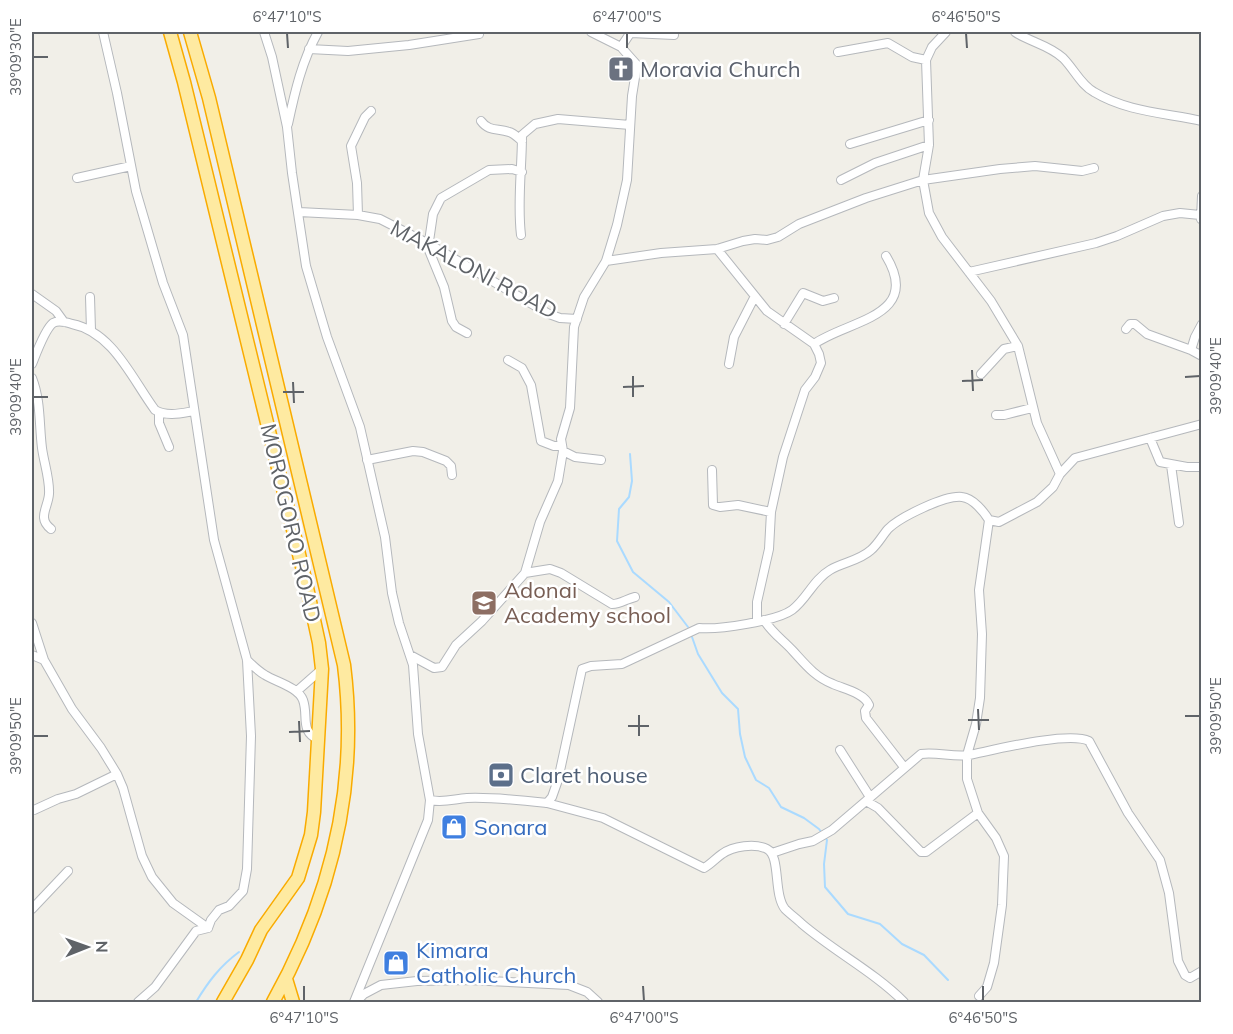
<svg xmlns="http://www.w3.org/2000/svg" width="1233" height="1034" font-family="Mulish,sans-serif">
  <style>
    .lines { fill: none; stroke-linecap: round; stroke-linejoin: round }
    .stream { stroke: #aadaff; stroke-width: 2 }
    .minor-casing { stroke: #b5b8bc; stroke-width: 10 }
    .trunk-casing { stroke: #f9ab00; stroke-width: 15 }
    .minor { stroke: #fff; stroke-width: 8 }
    .trunk { stroke: #feeaa1; stroke-width: 12 }
    .ticks { fill: none; stroke: #5f6368; stroke-width: 2 }
    .labels { text-anchor: middle; stroke-width: 5; stroke-linejoin: round; paint-order: stroke }
    .worship-label { font-size: 22px; fill: #5b616d; stroke: #fff; text-anchor: start }
    .street-label { font-size: 22px; fill: #5f6368; stroke: #fff }
    .education-label { font-size: 22px; fill: #785e54; stroke: #fff; text-anchor: start }
    .service-label { font-size: 22px; fill: #4e5e75; stroke: #fff; text-anchor: start }
    .shop-label { font-size: 22px; fill: #366cbe; stroke: #fff; text-anchor: start }
    .neatline { fill: none; stroke: #5f6368; stroke-width: 2 }
    .ticks-label { font-size: 15px; text-anchor: middle; fill: #5f6368 }
  </style>
  <rect width="100%" height="100%" fill="#f1efe8"/>
  <g class="lines">
    <path class="stream" d="M 630,454 L 632,481 L 629,497 L 619,509 L 617,541 L 633,572 L 669,602 L 688,627
      M 692,637 L 698,654 L 722,693 L 738,709 L 740,734 L 745,757 L 756,780 L 769,788 L 781,807 L 804,818 L 819,829 L 827,840 L 824,864 L 825,887 L 848,914 L 880,924 L 902,944 L 924,955 L 948,980
      M 196,1002 C 208,982 220,966 239,952"/>
    <defs>
      <path id="minor" d="M 103,32 L 117,93 L 136,191 L 163,283 L 183,335 L 214,540 L 247,660 L 251,736 L 247,869 L 243,891 L 229,906 L 219,910 L 211,920 L 208,928
        M 264,32 L 272,57 L 287,127 L 292,173 L 306,266 L 327,337 L 360,427 L 385,537 L 392,593 L 399,623 L 413,665 L 418,734 L 430,800 L 428,820 L 354,1002
        M 591,32 L 621,47 L 631,32
        M 946,32 L 932,47 L 926,60 L 929,145 L 923,180 L 929,213 L 942,237 L 991,301 L 1018,346 L 1037,423 L 1060,474
        M 1015,32 C 1030,42 1049,45 1063,58 C 1074,69 1081,85 1094,92 C 1127,112 1166,113 1202,121
        M 631,33 L 674,35
        M 309,49 L 348,51 L 409,45 L 479,34
        M 838,52 L 888,43 L 912,57 L 926,60
        M 481,121 C 489,132 498,128 509,132 C 514,133 518,138 522,141
        M 288,124 C 295,91 302,61 318,32
        M 850,144 L 929,120
        M 77,178 L 131,166
        M 841,180 L 875,163 L 929,145
        M 299,212 L 358,215 L 380,219 L 429,244 L 549,314 L 560,318 L 577,319
        M 358,215 L 357,183 L 351,146 L 365,117 L 371,111
        M 1201,219 L 1202,196
        M 521,235 C 517,202 522,169 522,135 L 535,124 L 558,119 L 630,125
        M 717,249 L 767,311 L 814,344 L 819,354 L 821,363 L 815,377 L 805,390 L 783,457 L 771,512 L 769,549 L 757,602 L 757,621
        M 606,261 L 661,253 L 717,249 L 743,241 L 755,239 L 767,240 L 778,237 L 799,224 L 866,198 L 923,180 L 1000,169 L 1035,166 L 1082,171 L 1094,168
        M 969,272 L 1096,243 L 1117,236 L 1163,216 L 1180,213 L 1200,215
        M 32,294 L 56,311 L 64,322
        M 90,297 L 91,330
        M 784,324 L 803,293 L 823,301 L 834,298
        M 1126,329 L 1130,324 L 1135,324 L 1147,334 L 1191,350 L 1202,356
        M 467,333 L 456,327 L 452,321 L 444,287 L 428,248 L 433,214 L 441,198 L 489,170 L 512,169 L 522,172
        M 814,344 C 848,320 923,317 886,256
        M 1191,350 L 1195,337 L 1202,324
        M 508,360 L 522,368 L 531,385 L 541,441 L 554,446 L 562,446
        M 32,364 C 36,354 45,329 53,323 C 58,320 66,322 72,324 C 113,332 132,379 155,410 C 167,417 182,413 194,411
        M 729,364 L 734,337 L 755,296
        M 981,374 L 1004,349 L 1018,346
        M 32,378 C 41,401 39,424 42,448 C 44,463 50,480 49,494 C 48,508 37,518 51,529
        M 159,413 L 159,423 L 169,447
        M 996,415 L 1004,415 L 1032,408
        M 1150,438 L 1160,462 L 1187,467 L 1202,467
        M 563,451 L 575,457 L 601,460
        M 367,460 L 413,451 L 423,452 L 446,461 L 451,466 L 452,475
        M 1171,465 L 1179,523
        M 712,470 L 713,505 L 720,507 L 738,505 L 771,512
        M 989,520 L 999,522 L 1037,502 L 1053,487 L 1060,474 L 1075,458 L 1202,424
        M 525,573 L 550,569 L 561,573 L 612,604 C 621,604 626,599 635,597
        M 764,620 C 773,634 782,639 793,651 C 805,664 815,677 833,684 C 844,689 864,693 869,705 L 865,711 L 866,718 L 904,767
        M 32,623 L 44,660
        M 32,655 L 44,660 L 72,709 L 101,748 L 117,774 L 123,788 L 142,856 L 152,877 L 173,903 L 208,928
        M 410,655 L 434,668 L 442,667 L 456,645 L 482,621 L 525,573 L 540,522 L 558,481 L 563,451 L 561,439 L 570,408 L 574,327 L 584,297 L 606,261 L 617,225 L 627,180 L 632,96 L 637,65 L 621,47
        M 247,660 C 252,665 258,671 265,675 C 276,682 298,687 303,700 C 309,717 299,731 319,740
        M 297,691 L 322,669
        M 840,750 L 870,797
        M 430,800 C 443,803 454,799 467,798 C 494,797 520,800 547,803 L 552,797 L 558,780 L 582,669 L 591,666 L 622,664 L 699,628 C 718,630 777,621 792,610 C 807,599 813,580 830,570 C 843,562 859,561 871,550 C 878,544 882,536 888,529 C 900,517 945,495 962,497 C 973,498 984,512 989,520 L 979,590 L 982,634 L 980,698 L 976,724 L 967,755 L 967,779 L 978,813 L 996,838 L 1004,856 L 1002,905 L 994,963 L 987,987 L 979,996
        M 866,801 L 878,808 L 921,852 L 926,852 L 978,813
        M 547,803 L 603,818 L 704,868 C 711,864 716,858 722,854 C 733,846 755,843 767,849 C 781,856 773,894 785,909 C 790,914 797,919 802,924 C 835,952 874,972 904,1002
        M 34,810 L 58,799 L 76,794 L 117,774
        M 772,853 L 799,844 L 813,841 L 832,830 L 921,754 C 937,752 953,757 969,755 C 994,750 1068,731 1089,741 L 1128,813 L 1160,860 L 1169,893 L 1178,961 L 1185,975 L 1190,978 L 1202,971
        M 32,909 L 68,871
        M 357,1001 L 364,994 L 381,985 L 417,981 L 468,980 L 569,985 L 587,992 L 598,1002
        M 138,1002 L 155,987 L 196,931 L 208,928"/>
      <path id="trunk" d="M 170,32 L 184,82 L 306,583 L 319,643 L 322,669 L 314,812 L 311,835 L 298,878 L 261,930 L 247,960 L 223,1002
        M 190,32 L 209,98 L 344,665 C 359,784 331,898 273,1002
        M 286,979 L 293,1002"/>
    </defs>
    <use href="#minor" class="minor-casing"/>
    <use href="#trunk" class="trunk-casing"/>
    <use href="#minor" class="minor"/>
    <use href="#trunk" class="trunk"/>
  </g>
  <path class="ticks" d="M 287,33 L 288,48M 627,33 L 627,48M 966,33 L 967,48M 33,57 L 48,57M 972,370 L 973,391M 633,376 L 633,397M 1185,377 L 1200,376M 962,381 L 983,380M 293,382 L 294,403M 623,387 L 644,386M 283,392 L 304,392M 33,397 L 48,397M 978,709 L 979,730M 639,715 L 639,736M 1185,716 L 1200,716M 968,720 L 989,720M 299,721 L 300,742M 628,726 L 649,726M 289,732 L 310,731M 33,736 L 48,736M 304,986 L 304,1001M 643,986 L 644,1001M 983,986 L 983,1001"/>
  <defs>
    <symbol id="church-square" viewBox="-11 -11 22 22"><rect x="-9" y="-9" width="18" height="18" rx="4" fill="#6b7280" stroke="#fff"/><path d="M-1.2-6h2.4v3.5h3.3v2.4h-3.3V6h-2.4V-.1h-3.3v-2.4h3.3Z" fill="#fff"/></symbol>
    <symbol id="school-square" viewBox="-11 -11 22 22"><rect x="-9" y="-9" width="18" height="18" rx="4" fill="#8d6e63" stroke="#fff"/><path d="M0-5L7-2L0 1L-7-2ZM-4 1L0 2.5L4 1V4Q0 6-4 4Z" fill="#fff"/></symbol>
    <symbol id="bank-square" viewBox="-11 -11 22 22"><rect x="-9" y="-9" width="18" height="18" rx="4" fill="#5c6f8a" stroke="#fff"/><path d="M-6-4H6V4H-6ZM0-2.3a2.3 2.3 0 1 0 0 4.6a2.3 2.3 0 1 0 0-4.6Z" fill="#fff"/></symbol>
    <symbol id="shop-square" viewBox="-11 -11 22 22"><rect x="-9" y="-9" width="18" height="18" rx="4" fill="#3f7fe0" stroke="#fff"/><path d="M-5-2.5h2.3a2.7 3.5 0 0 1 5.4 0H5L5.5 6h-11ZM-1.5-2.5h3a1.5 2.3 0 0 0-3 0Z" fill="#fff"/></symbol>
  </defs>
  <g fill-rule="evenodd">
    <use href="#church-square" x="606" y="54" width="30" height="30"/>
    <use href="#school-square" x="469" y="588" width="30" height="30"/>
    <use href="#bank-square" x="486" y="760" width="30" height="30"/>
    <use href="#shop-square" x="439" y="812" width="30" height="30"/>
    <use href="#shop-square" x="381" y="948" width="30" height="30"/>
  </g>
  <g class="labels">
    <g class="worship-label">
      <text x="640" y="77">Moravia Church</text>
    </g>
    <g class="street-label">
      <text transform="translate(474 269) rotate(28)" y="8">MAKALONI ROAD</text>
      <text transform="translate(291 523) rotate(77)" y="8">MOROGORO ROAD</text>
    </g>
    <g class="education-label">
      <text x="504" y="598">Adonai<tspan x="504" dy="25">Academy school</tspan></text>
    </g>
    <g class="service-label">
      <text x="520" y="783">Claret house</text>
    </g>
    <g class="shop-label">
      <text x="474" y="835">Sonara</text>
      <text x="416" y="958">Kimara<tspan x="416" dy="25">Catholic Church</tspan></text>
    </g>
  </g>
  <rect width="1233" height="1034" fill="none" stroke="#ffffff" stroke-width="66"/>
  <g transform="translate(87 947) rotate(89)" stroke="#ffffff" stroke-width="4.5" paint-order="stroke">
  <path d="M0-4.5L10 22L0 15L-10 22Z" fill="#5f6368"/>
  <text y="-9" font-size="16" font-weight="bold" text-anchor="middle" fill="#5f6368">N</text>
  </g>
  <rect x="33" y="33" width="1167" height="968" class="neatline"/>
  <g class="ticks-label">
    <text x="287" y="22">6°47'10"S</text>
    <text x="627" y="22">6°47'00"S</text>
    <text x="966" y="22">6°46'50"S</text>
    <text transform="translate(16 57) rotate(-90)" y="5">39°09'30"E</text>
    <text transform="translate(1216 376) rotate(-90)" y="5">39°09'40"E</text>
    <text transform="translate(16 397) rotate(-90)" y="5">39°09'40"E</text>
    <text transform="translate(1216 716) rotate(-90)" y="5">39°09'50"E</text>
    <text transform="translate(16 736) rotate(-90)" y="5">39°09'50"E</text>
    <text x="304" y="1023">6°47'10"S</text>
    <text x="644" y="1023">6°47'00"S</text>
    <text x="983" y="1023">6°46'50"S</text>
  </g>
</svg>
